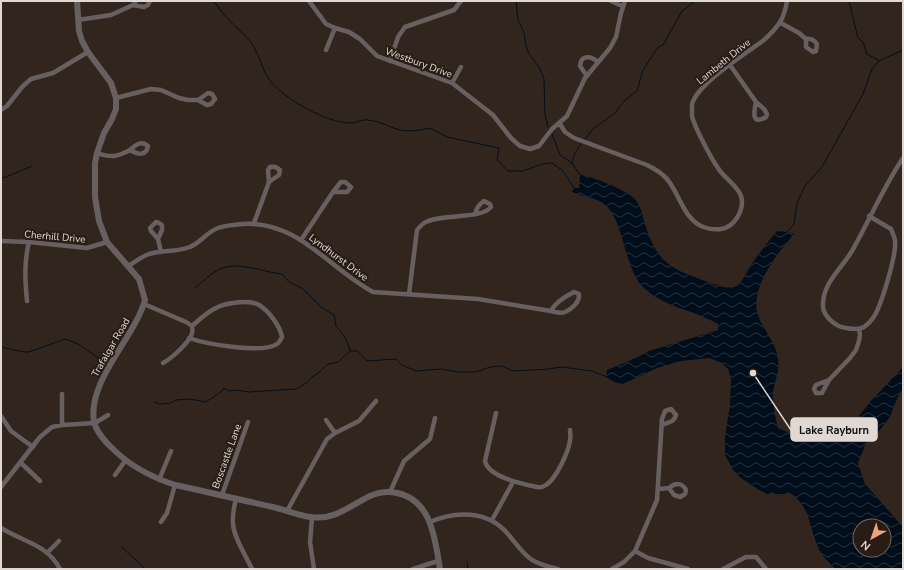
<svg xmlns="http://www.w3.org/2000/svg" width="904" height="570" font-family="'Nunito Sans',sans-serif">
  <style>
    .water { fill: url(#water-waves); fill-rule: evenodd }
    .lines { fill: none; stroke-linecap: round; stroke-linejoin: round }
    .stream { stroke: #000e1c; stroke-width: 1 }
    .minor { stroke: #686060; stroke-width: 4.5 }
    .tertiary { stroke: #686060; stroke-width: 6 }
    .labels { text-anchor: middle; stroke-width: 4; stroke-linejoin: round; paint-order: stroke }
    .street-label { font-size: 10px; fill: #e0d8d3; stroke: #281c14 }
    .leader { fill: none; stroke: #e0d8d3; stroke-width: 1.5 }
    .callout-dot { fill: #e0d8d3; stroke: #281c14; stroke-width: 1.5 }
    .callout { fill: #e0d8d3; stroke: #e0d8d3; stroke-width: 1.5 }
    .callout-label { font-size: 11px; text-anchor: middle; font-weight: bold; fill: #111 }
  </style>
  <defs>
    <pattern id="water-waves" width="16" height="10" patternUnits="userSpaceOnUse"><rect width="16" height="10" fill="#000e1c"/><path d="M0 5q4-4 8 0t8 0" fill="none" stroke="#25303c"/></pattern>
  </defs>
  <rect width="100%" height="100%" fill="#32251e"/>
  <path class="water" d="M 580,175 C 592,176 626,190 635,199 C 642,207 643,220 647,230 C 659,266 676,270 708,282 C 716,285 730,291 738,285 C 742,282 748,270 751,265 C 759,253 768,242 777,231 L 787,232 L 794,234 C 778,252 749,289 758,315 C 763,330 776,342 778,359 C 780,369 775,381 773,392 C 772,404 775,416 778,428 C 801,438 812,443 837,438 L 841,430 L 858,417 L 871,401 L 903,367 L 903,389 L 898,396 L 890,417 L 879,431 L 866,443 L 858,463 L 865,484 L 903,527 L 903,569 L 835,569 C 829,562 821,555 818,547 C 808,525 812,511 792,494 L 767,494 L 759,490 L 741,478 L 733,470 L 725,455 L 725,437 L 730,405 L 731,379 L 728,369 L 722,363 L 709,358 L 681,361 L 657,368 L 623,384 L 614,382 L 606,377 L 607,370 L 629,361 L 649,351 L 718,330 L 718,324 C 694,310 662,307 642,286 C 623,266 624,214 601,202 C 593,197 581,196 572,192 L 574,188 L 579,188 ZM 860,526 L 884,526 L 884,550 L 860,550 Z"/>
  <g class="lines">
    <path class="stream" d="M 214,1 C 219,8 224,16 231,22 C 237,29 247,36 252,44 C 260,56 262,71 271,82 C 285,99 327,123 350,123 C 356,123 362,119 368,120 C 377,121 384,124 391,127 C 404,133 416,131 430,128 L 447,137 L 499,148 L 497,160 L 508,171 L 523,171 L 542,164 L 552,163 L 563,171 L 574,188
      M 516,1 L 518,20 L 524,33 L 526,46 L 529,54 L 539,67 L 544,79 L 545,115 L 548,127
      M 849,1 L 858,38 L 863,42 L 867,54 L 878,60
      M 552,134 L 560,155 L 572,163 L 580,175
      M 585,139 L 593,129 L 615,113 L 624,101 L 637,91 L 643,70 L 658,47 L 663,45 L 682,11 L 692,4 L 693,1
      M 572,163 L 575,153 L 581,144
      M 1,178 L 6,177 L 32,166
      M 787,232 L 794,224 L 797,203 L 805,186 L 822,167 L 863,94 L 872,69 L 879,61 L 903,50
      M 195,288 C 201,283 214,271 220,269 C 238,261 263,272 282,274 L 289,282 L 303,289 L 321,307 L 334,315 L 336,326 L 345,337 L 350,350
      M 1,347 C 7,348 24,353 29,352 C 41,348 53,343 65,339 L 80,345 L 100,359
      M 154,402 L 161,404 L 171,403 L 175,400 L 190,399 L 206,402 L 222,391 L 224,388 L 229,391 L 237,390 L 248,392 L 296,389 L 306,383 L 312,377 L 318,373 L 328,364 L 338,362 L 350,351 L 358,351 L 367,361 L 396,359 L 402,365 L 416,371 L 441,369 L 458,372 L 476,372 L 490,367 L 502,366 L 513,371 L 549,369 L 561,367 L 592,371 L 607,377
      M 122,547 L 145,569
      M 467,563 L 468,569"/>
    <path class="minor" d="M 309,1 L 326,24 L 335,28 L 349,32 L 360,39 L 377,56 L 452,83 L 493,115 L 511,138 L 520,146 L 530,149 L 539,146 L 552,129 L 567,116 L 585,78 L 610,48 L 616,37 L 621,13 L 625,1
      M 611,1 L 622,6
      M 133,5 L 144,7 L 148,5 L 150,1
      M 78,20 L 111,15 L 133,5 L 136,1
      M 781,23 L 799,33 L 806,39 L 806,47 L 813,52 L 816,51 L 817,44 C 814,40 811,38 806,39
      M 326,50 L 335,28
      M 390,61 L 398,37 L 405,27 L 454,10 L 461,1
      M 730,65 L 756,102 C 754,111 751,126 766,117 L 767,114 L 764,109 L 756,102
      M 587,76 L 580,66 C 581,54 591,56 598,62
      M 452,83 L 461,67
      M 116,98 L 151,89 L 161,90 L 179,98 L 188,100 L 198,100 L 207,105 L 211,104 L 215,99 L 212,94 L 208,93 L 198,100
      M 1,110 L 7,106 L 22,87 L 31,79 L 53,73 L 88,52
      M 560,124 L 565,132 L 574,138 L 647,165 C 655,169 662,173 667,179 C 679,193 683,217 701,226 C 706,228 715,230 721,229 C 735,227 745,209 741,196 C 737,185 724,178 718,168 C 712,160 694,126 692,116 C 692,113 692,108 692,104 C 698,83 745,54 764,40 C 778,27 784,20 787,1
      M 97,153 C 111,158 117,157 130,150 C 137,154 146,157 148,146 C 141,140 136,145 130,150
      M 869,216 L 891,229 C 892,232 894,236 895,240 C 897,254 881,307 873,318 C 871,321 867,325 864,327 C 859,330 852,329 846,328 C 836,327 822,316 823,304 C 823,283 842,268 852,251 C 869,221 883,188 903,158
      M 254,223 L 269,182 L 279,175 L 280,170 C 276,167 274,166 270,167 L 268,170 L 269,182
      M 158,239 L 151,231 L 150,228 L 156,222 L 159,223 L 162,225 L 162,230 L 158,239 L 161,252
      M 301,240 L 333,192 L 347,192 L 351,187 L 345,182 L 341,182 L 333,192
      M 1,241 L 29,242 L 87,248 L 107,242
      M 128,266 C 135,262 141,257 149,254 C 162,250 177,252 190,247 C 201,242 207,232 218,228 C 225,225 234,225 242,224 C 298,220 328,268 373,292 L 478,299 L 551,311 C 555,302 566,296 574,292 L 579,294 C 580,302 572,309 565,312 C 561,314 556,312 551,311
      M 409,294 L 417,230 C 419,228 421,225 424,223 C 439,213 481,220 491,207 L 490,204 L 484,201 C 478,205 477,208 475,214
      M 27,301 C 25,280 24,262 29,242
      M 144,304 L 186,322 L 192,326 C 192,328 193,331 192,333 C 190,342 172,358 163,363
      M 189,338 C 206,344 262,354 277,344 C 279,343 281,339 282,337 C 280,326 269,311 259,305 C 249,299 224,303 214,309 C 206,313 199,320 192,326
      M 829,380 L 822,393 L 816,393 L 814,389 L 816,385 L 829,380 L 850,358 L 856,350 L 859,341 L 860,335 L 859,329
      M 496,413 L 485,461 C 488,477 523,484 537,487 C 541,488 543,487 546,485 C 556,479 569,451 570,440 C 571,437 570,433 570,430
      M 1,416 L 11,431 L 33,447
      M 326,420 L 335,433
      M 62,425 L 62,394
      M 21,463 L 40,481
      M 115,475 L 125,461
      M 159,480 L 171,451
      M 1,487 L 40,437 L 52,427 L 62,425 L 95,423 L 108,415
      M 659,489 L 669,488 L 674,495 L 680,497 L 685,494 L 686,490 C 682,482 675,483 669,488
      M 390,492 L 404,461 L 430,439 L 435,418
      M 222,495 L 248,422
      M 236,499 C 234,507 232,516 233,524 C 234,538 246,556 252,569
      M 287,511 L 327,439 L 335,433 L 359,421 L 376,401
      M 312,518 L 310,542 L 314,569
      M 492,520 L 513,482
      M 161,522 L 167,513 L 175,485
      M 430,522 C 455,511 487,510 507,533 C 515,542 522,553 532,560 C 541,565 549,567 558,569
      M 1,528 C 23,542 47,544 60,569
      M 635,551 L 648,558 L 688,569
      M 48,552 L 59,541
      M 413,569 L 438,561
      M 612,569 L 624,562 L 635,551 L 657,500 L 662,419 L 665,411 L 671,409 L 676,415 C 674,423 668,422 662,425
      M 723,569 L 746,557 L 756,557 L 766,569"/>
    <path class="tertiary" d="M 77,1 L 79,31 L 82,41 L 88,52 L 111,83 L 116,98 L 116,109 L 112,119 L 104,133 L 97,153 L 95,163 L 95,197 L 99,221 L 107,242 L 139,279 L 145,300 C 134,339 87,381 94,422 C 96,431 106,443 113,449 C 131,467 151,477 175,485 C 208,492 241,500 273,507 C 286,510 299,516 311,517 C 334,521 351,505 370,496 C 379,492 388,491 397,493 C 432,500 435,540 440,569"/>
  </g>
  <g class="labels">
    <g class="street-label">
      <text transform="translate(723 61) rotate(-39)" y="4">Lambeth Drive</text>
      <text transform="translate(419 62) rotate(20)" y="4">Westbury Drive</text>
      <text transform="translate(55 236) rotate(5)" y="4">Cherhill Drive</text>
      <text transform="translate(339 257) rotate(37)" y="4">Lyndhurst Drive</text>
      <text transform="translate(110 347) rotate(-60)" y="4">Trafalgar Road</text>
      <text transform="translate(226 456) rotate(-70)" y="4">Boscastle Lane</text>
    </g>
  </g>
  <path class="leader" d="M753 373L791 430"/>
  <circle class="callout-dot" cx="753" cy="373" r="4"/>
  <rect class="callout" x="791" y="418" width="86" height="23" rx="4"/>
  <g class="callout-label">
    <text x="834" y="434">Lake Rayburn</text>
  </g>
  <rect width="904" height="570" fill="none" stroke="#e0d8d3" stroke-width="4"/>
  <g transform="translate(872 538) rotate(220)"><circle r="19" fill="#281c14" stroke="#726760"/>
  <path d="M0-3L7 15L0 10L-7 15Z" fill="#f0a279"/>
  <text y="-6" font-size="11" font-weight="bold" text-anchor="middle" fill="#e0d8d3">N</text>
  </g>
</svg>
